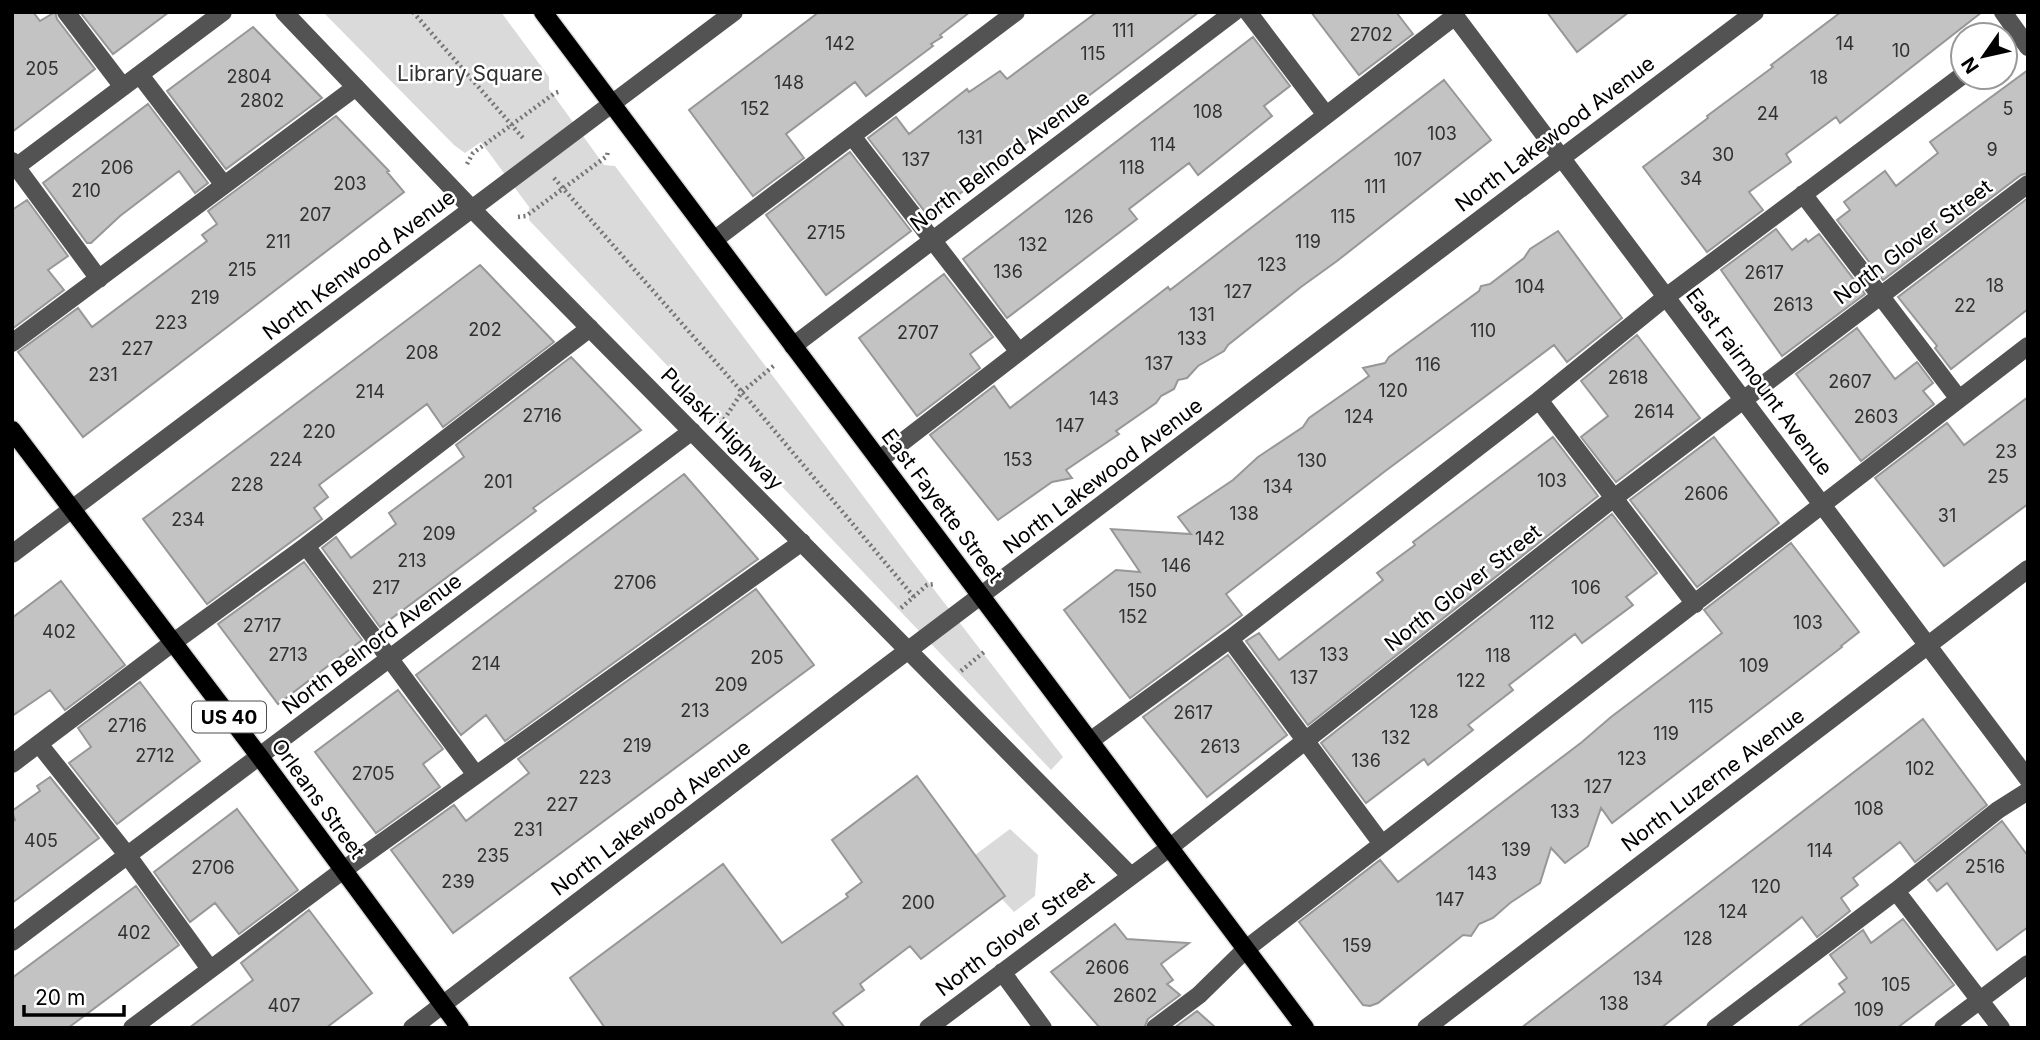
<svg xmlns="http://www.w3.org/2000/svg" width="2040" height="1040" font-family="Inter,sans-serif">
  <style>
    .green { fill: #dadada }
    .building { fill: #c3c3c3; stroke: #979797; stroke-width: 2 }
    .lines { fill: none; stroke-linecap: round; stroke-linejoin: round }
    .major-casing { stroke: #dbdbdb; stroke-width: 21 }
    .path { stroke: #757575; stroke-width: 4.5; stroke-dasharray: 2 3.5; stroke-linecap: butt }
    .minor { stroke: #535353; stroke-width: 18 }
    .major { stroke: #000; stroke-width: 18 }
    .labels { text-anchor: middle; stroke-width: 5; stroke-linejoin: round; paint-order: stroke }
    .number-label { font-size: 18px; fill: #313131 }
    .shield { fill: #fff; stroke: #4c4c4c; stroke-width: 2 }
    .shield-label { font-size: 19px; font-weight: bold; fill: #000 }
    .park-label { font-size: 21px; fill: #313131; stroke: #fff }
    .street-label { font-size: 21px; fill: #000; stroke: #fff }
  </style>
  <rect width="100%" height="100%" fill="#fff"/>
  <path class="green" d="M 323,12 L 501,12 L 549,77 L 549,89 L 604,165 L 615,166 L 909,557 L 1063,757 L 1051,770 L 529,220 L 529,207 L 481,142 L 465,153 L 454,145 Z
    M 1010,829 L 1038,855 L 1035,896 L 1014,912 L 1002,899 L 1005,896 L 975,855 Z"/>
  <path class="building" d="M 12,12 L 33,12 L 40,21 L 55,12 L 57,19 L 95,69 L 12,132 Z
    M 80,12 L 169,12 L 113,54 Z
    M 819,12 L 970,12 L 940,35 L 942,37 L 931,44 L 933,46 L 866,96 L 855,82 L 786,134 L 804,158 L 753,196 L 689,110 Z
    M 1097,12 L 1199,12 L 929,217 L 868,138 L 896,117 L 909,134 L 967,89 L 969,92 L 1000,71 L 1007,79 Z
    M 1311,12 L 1396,12 L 1413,34 L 1359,75 Z
    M 1547,12 L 1629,12 L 1577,52 Z
    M 1841,12 L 1982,12 L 1840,123 L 1836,117 L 1786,154 L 1791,162 L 1749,192 L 1763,210 L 1707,252 L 1643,167 L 1708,118 L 1707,116 L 1773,67 L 1771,65 Z
    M 253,27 L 322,98 L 226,169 L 167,91 Z
    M 1253,37 L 1290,86 L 1264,106 L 1272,116 L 1198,175 L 1189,163 L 1129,209 L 1137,219 L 1007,318 L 963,259 Z
    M 2028,70 L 2028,173 L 2021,175 L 1883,280 L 1837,220 L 1850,210 L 1844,202 L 1885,171 L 1896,186 L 1938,153 L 1930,142 Z
    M 1444,80 L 1491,140 L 1337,261 L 1301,287 L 1228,345 L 1224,351 L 1198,366 L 1187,378 L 1178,380 L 1174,389 L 1161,396 L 1156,403 L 1116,431 L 1119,434 L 1066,470 L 1072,478 L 1052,482 L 998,520 L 930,435 L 994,386 L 1010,408 L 1168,287 L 1170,290 Z
    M 148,104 L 208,183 L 195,193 L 179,171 L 120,216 L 91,243 L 87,243 L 43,183 Z
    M 336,116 L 389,171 L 387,172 L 404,192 L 83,437 L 18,352 L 78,308 L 92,327 L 207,241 L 202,235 L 217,224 L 208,211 Z
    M 850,152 L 911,231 L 826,295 L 766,215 Z
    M 2028,198 L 2028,309 L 1951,369 L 1935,348 L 1937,346 L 1898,297 Z
    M 27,200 L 68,256 L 48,270 L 64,290 L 12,329 L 12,210 Z
    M 1776,229 L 1792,250 L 1806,239 L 1808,242 L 1819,234 L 1865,294 L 1782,356 L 1721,270 Z
    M 1558,231 L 1622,318 L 1567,362 L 1554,345 L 1384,472 L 1226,594 L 1242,615 L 1130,698 L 1064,610 L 1116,570 L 1140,572 L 1111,529 L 1191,534 L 1178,517 L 1233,480 L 1258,457 L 1303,427 L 1309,418 L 1369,376 L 1363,368 L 1385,363 L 1389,357 L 1479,291 L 1481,286 L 1490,284 L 1524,258 L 1530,249 Z
    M 480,265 L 554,342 L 443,427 L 427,404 L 319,485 L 328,497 L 314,508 L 322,519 L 207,604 L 143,519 Z
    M 944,274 L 993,337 L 970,354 L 980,368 L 917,416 L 859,338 Z
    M 1857,328 L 1895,379 L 1917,362 L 1933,383 L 1923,391 L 1934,404 L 1861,461 L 1796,374 Z
    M 1637,335 L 1700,418 L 1616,482 L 1581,437 L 1608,416 L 1581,381 Z
    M 571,357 L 641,430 L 533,508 L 536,511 L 380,627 L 322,548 L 336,537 L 351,558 L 396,524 L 389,513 L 464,457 L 456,445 Z
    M 2028,397 L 2028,504 L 1944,566 L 1875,478 L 1947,423 L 1964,445 Z
    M 1553,437 L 1598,496 L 1308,725 L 1246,641 L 1259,633 L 1279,660 L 1383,580 L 1377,573 L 1415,545 L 1413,542 Z
    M 1714,437 L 1779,523 L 1697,587 L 1630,500 Z
    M 684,474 L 758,559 L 505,741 L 486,715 L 461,735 L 416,675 Z
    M 1612,514 L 1657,573 L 1626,597 L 1633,605 L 1582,643 L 1575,634 L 1509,685 L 1513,690 L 1468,725 L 1473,730 L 1428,765 L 1424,759 L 1366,803 L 1321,743 Z
    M 1791,543 L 1859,632 L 1841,646 L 1842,647 L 1612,823 L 1601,808 L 1588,846 L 1565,863 L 1551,848 L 1540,883 L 1510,903 L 1493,918 L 1479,924 L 1471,936 L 1463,935 L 1378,1003 L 1370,1006 L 1363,1005 L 1299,922 L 1380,860 L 1398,882 L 1582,742 L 1611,717 L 1722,633 L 1704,610 Z
    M 304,562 L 362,640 L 278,704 L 218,624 Z
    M 61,581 L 125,665 L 65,710 L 50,690 L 12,716 L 12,618 Z
    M 756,589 L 814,665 L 453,933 L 391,850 L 454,805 L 466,821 L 529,773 L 518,759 Z
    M 1228,655 L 1287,735 L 1207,797 L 1143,717 Z
    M 140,682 L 200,761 L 117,824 L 69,763 L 91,747 L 78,728 Z
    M 398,690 L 443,749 L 423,764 L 440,787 L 376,833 L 315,752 Z
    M 1923,719 L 1987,805 L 1915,862 L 1900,842 L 1853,878 L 1858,885 L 1841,898 L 1850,911 L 1817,937 L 1802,917 L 1661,1028 L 1521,1028 Z
    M 917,776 L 1005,896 L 921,959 L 910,946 L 860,984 L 864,990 L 833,1013 L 845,1028 L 605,1028 L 570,978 L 723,864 L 782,943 L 848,897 L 846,894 L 862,882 L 832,840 Z
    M 50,777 L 99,838 L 12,903 L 12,822 L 15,820 L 12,811 L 40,791 L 37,786 Z
    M 237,809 L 298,890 L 239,934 L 215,903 L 190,922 L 154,872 Z
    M 2002,821 L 2028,856 L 2028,927 L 1997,950 L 1947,883 L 1937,891 L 1928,880 Z
    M 136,886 L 179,945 L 68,1028 L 12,1028 L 12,978 Z
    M 309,910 L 372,993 L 326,1028 L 189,1028 L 253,980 L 241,963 Z
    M 1903,919 L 1954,985 L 1897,1028 L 1797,1028 L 1845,992 L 1839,984 L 1847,978 L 1830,955 L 1863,930 L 1871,943 Z
    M 1115,924 L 1127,939 L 1189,943 L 1161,964 L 1173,980 L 1167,984 L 1180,995 L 1148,1019 L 1144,1028 L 1100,1028 L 1051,972 Z
    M 1197,1011 L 1216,1028 L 1174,1028 Z"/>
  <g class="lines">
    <defs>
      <path id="major" d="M 543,12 L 1305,1028
        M 12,430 L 260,757 L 460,1028"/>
    </defs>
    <use href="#major" class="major-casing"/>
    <path class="path" d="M 413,12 L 523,138
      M 467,164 L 473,153 L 555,93 L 561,91
      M 554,178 L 742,392 L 914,597
      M 518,217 L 526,216 L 607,156 L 608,151
      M 721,424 L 742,392 L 776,364
      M 901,608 L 927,585 L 934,584
      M 961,671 L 984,652"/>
    <path class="minor" d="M 66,12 L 123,87
      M 284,12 L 472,209 L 1131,876
      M 1248,12 L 1326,115
      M 1452,12 L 2028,779
      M 2003,12 L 2028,47
      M 140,75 L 224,185
      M 852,136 L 1019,352
      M 12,161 L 99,279
      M 12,170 L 223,12
      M 1803,194 L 1959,399
      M 714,240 L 1016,12
      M 12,343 L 356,87
      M 793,346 L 1234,12
      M 1539,400 L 1695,604
      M 879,460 L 1455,16
      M 306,546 L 476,775
      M 12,554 L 734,12
      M 1230,639 L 1382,844
      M 1090,741 L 1230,639 L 1539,400 L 1666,297 L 1963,75
      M 39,744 L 128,856 L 210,969
      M 12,764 L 171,644 L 306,546 L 590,328
      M 1896,891 L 2001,1028
      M 12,942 L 692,431
      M 1002,972 L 1043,1028
      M 132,1028 L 342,871 L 802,542
      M 412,1028 L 882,670 L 1755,12
      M 928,1028 L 1169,848 L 1614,498 L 2028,184
      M 1155,1028 L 1199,995 L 1246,949 L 2028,346
      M 1426,1028 L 2028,569
      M 1715,1028 L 1896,891 L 1998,810 L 2028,791
      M 1943,1028 L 2028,964"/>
    <use href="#major" class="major"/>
  </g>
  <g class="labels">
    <g class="number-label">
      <text x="1123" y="37">111</text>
      <text x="1371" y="41">2702</text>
      <text x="840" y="50">142</text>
      <text x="1845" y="50">14</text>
      <text x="1901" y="57">10</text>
      <text x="1093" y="60">115</text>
      <text x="42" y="75">205</text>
      <text x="249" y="83">2804</text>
      <text x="1819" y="84">18</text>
      <text x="789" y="89">148</text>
      <text x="262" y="107">2802</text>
      <text x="755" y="115">152</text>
      <text x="2008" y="115">5</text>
      <text x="1208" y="118">108</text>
      <text x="1768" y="120">24</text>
      <text x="1442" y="140">103</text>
      <text x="970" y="144">131</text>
      <text x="1163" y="151">114</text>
      <text x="1992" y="156">9</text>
      <text x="1723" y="161">30</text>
      <text x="916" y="166">137</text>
      <text x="1408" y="166">107</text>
      <text x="117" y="174">206</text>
      <text x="1132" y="174">118</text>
      <text x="1691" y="185">34</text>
      <text x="350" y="190">203</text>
      <text x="1375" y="193">111</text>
      <text x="86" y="197">210</text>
      <text x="315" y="221">207</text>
      <text x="1079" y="223">126</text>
      <text x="1343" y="223">115</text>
      <text x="826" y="239">2715</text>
      <text x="278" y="248">211</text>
      <text x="1308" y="248">119</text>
      <text x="1033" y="251">132</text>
      <text x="1272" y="271">123</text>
      <text x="242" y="276">215</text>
      <text x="1008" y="278">136</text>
      <text x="1764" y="279">2617</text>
      <text x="1995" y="292">18</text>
      <text x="1530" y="293">104</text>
      <text x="1238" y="298">127</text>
      <text x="205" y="304">219</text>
      <text x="1793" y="311">2613</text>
      <text x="1965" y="312">22</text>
      <text x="1202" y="321">131</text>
      <text x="171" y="329">223</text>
      <text x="485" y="336">202</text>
      <text x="1483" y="337">110</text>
      <text x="918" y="339">2707</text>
      <text x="1192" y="345">133</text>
      <text x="137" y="355">227</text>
      <text x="422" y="359">208</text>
      <text x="1159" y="370">137</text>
      <text x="1428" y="371">116</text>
      <text x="103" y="381">231</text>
      <text x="1628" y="384">2618</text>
      <text x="1850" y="388">2607</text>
      <text x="1393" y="397">120</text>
      <text x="370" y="398">214</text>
      <text x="1104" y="405">143</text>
      <text x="1654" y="418">2614</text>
      <text x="542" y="422">2716</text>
      <text x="1359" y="423">124</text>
      <text x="1876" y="423">2603</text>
      <text x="1070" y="432">147</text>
      <text x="319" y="438">220</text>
      <text x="2006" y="458">23</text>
      <text x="286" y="466">224</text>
      <text x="1018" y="466">153</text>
      <text x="1312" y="467">130</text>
      <text x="1998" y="483">25</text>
      <text x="1552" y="487">103</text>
      <text x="498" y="488">201</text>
      <text x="247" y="491">228</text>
      <text x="1278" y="493">134</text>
      <text x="1706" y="500">2606</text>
      <text x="1244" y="520">138</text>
      <text x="1947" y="522">31</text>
      <text x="188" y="526">234</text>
      <text x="439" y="540">209</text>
      <text x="1210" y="545">142</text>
      <text x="412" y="567">213</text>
      <text x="1176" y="572">146</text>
      <text x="635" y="589">2706</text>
      <text x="386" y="594">217</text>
      <text x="1586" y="594">106</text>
      <text x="1142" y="597">150</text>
      <text x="1133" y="623">152</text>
      <text x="1542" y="629">112</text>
      <text x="1808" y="629">103</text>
      <text x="262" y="632">2717</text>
      <text x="59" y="638">402</text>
      <text x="288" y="661">2713</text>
      <text x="1334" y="661">133</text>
      <text x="1498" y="662">118</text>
      <text x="767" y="664">205</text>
      <text x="486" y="670">214</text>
      <text x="1754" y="672">109</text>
      <text x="1304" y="684">137</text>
      <text x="1471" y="687">122</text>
      <text x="731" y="691">209</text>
      <text x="1701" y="713">115</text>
      <text x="695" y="717">213</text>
      <text x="1424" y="718">128</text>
      <text x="1193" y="719">2617</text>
      <text x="127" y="732">2716</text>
      <text x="1666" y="740">119</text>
      <text x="1396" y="744">132</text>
      <text x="637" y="752">219</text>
      <text x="1220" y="753">2613</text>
      <text x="155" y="762">2712</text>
      <text x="1632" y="765">123</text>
      <text x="1366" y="767">136</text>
      <text x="1920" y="775">102</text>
      <text x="373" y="780">2705</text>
      <text x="595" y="784">223</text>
      <text x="1598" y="793">127</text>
      <text x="562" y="811">227</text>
      <text x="1869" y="815">108</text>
      <text x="1565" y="818">133</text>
      <text x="528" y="836">231</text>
      <text x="41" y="847">405</text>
      <text x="1516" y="856">139</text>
      <text x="1820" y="857">114</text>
      <text x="493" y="862">235</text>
      <text x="1985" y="873">2516</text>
      <text x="213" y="874">2706</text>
      <text x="1482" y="880">143</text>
      <text x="458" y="888">239</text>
      <text x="1766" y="893">120</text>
      <text x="1450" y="906">147</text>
      <text x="918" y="909">200</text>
      <text x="1733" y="918">124</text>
      <text x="134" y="939">402</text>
      <text x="1698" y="945">128</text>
      <text x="1357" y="952">159</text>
      <text x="1107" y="974">2606</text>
      <text x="1648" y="985">134</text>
      <text x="1896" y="991">105</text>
      <text x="1135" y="1002">2602</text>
      <text x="1614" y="1010">138</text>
      <text x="284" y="1012">407</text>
      <text x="1869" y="1016">109</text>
    </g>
    <rect class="shield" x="192" y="701.5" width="74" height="31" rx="5"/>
    <g class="shield-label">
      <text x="229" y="724">US 40</text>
    </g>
    <g class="park-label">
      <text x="470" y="81">Library Square</text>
    </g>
    <g class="street-label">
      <text transform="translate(1555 134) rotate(-37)" y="7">North Lakewood Avenue</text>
      <text transform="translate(1000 161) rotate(-37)" y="7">North Belnord Avenue</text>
      <text transform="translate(1913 242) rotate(-37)" y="7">North Glover Street</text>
      <text transform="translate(359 265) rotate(-37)" y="7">North Kenwood Avenue</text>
      <text transform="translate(1759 382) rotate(53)" y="7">East Fairmount Avenue</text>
      <text transform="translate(722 429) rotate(45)" y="7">Pulaski Highway</text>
      <text transform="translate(1103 476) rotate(-37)" y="7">North Lakewood Avenue</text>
      <text transform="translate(942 506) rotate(53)" y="7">East Fayette Street</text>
      <text transform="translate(1463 588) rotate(-38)" y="7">North Glover Street</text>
      <text transform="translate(372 644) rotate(-37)" y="7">North Belnord Avenue</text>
      <text transform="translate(1713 780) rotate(-37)" y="7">North Luzerne Avenue</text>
      <text transform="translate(318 799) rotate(54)" y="7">Orleans Street</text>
      <text transform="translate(651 818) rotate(-37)" y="7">North Lakewood Avenue</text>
      <text transform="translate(1015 934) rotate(-37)" y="7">North Glover Street</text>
    </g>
  </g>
  <rect width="2040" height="1040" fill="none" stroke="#000000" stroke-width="28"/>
  <g transform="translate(1984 56) rotate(236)"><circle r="33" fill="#ffffff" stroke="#999999" stroke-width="2"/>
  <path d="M0-5L12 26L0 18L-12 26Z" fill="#000000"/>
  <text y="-10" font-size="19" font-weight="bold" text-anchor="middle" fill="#000000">N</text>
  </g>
  <path d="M24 1005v10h100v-10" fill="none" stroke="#000000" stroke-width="3.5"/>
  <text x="35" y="1005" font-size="21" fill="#000000" stroke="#ffffff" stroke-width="5" paint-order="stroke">20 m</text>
</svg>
